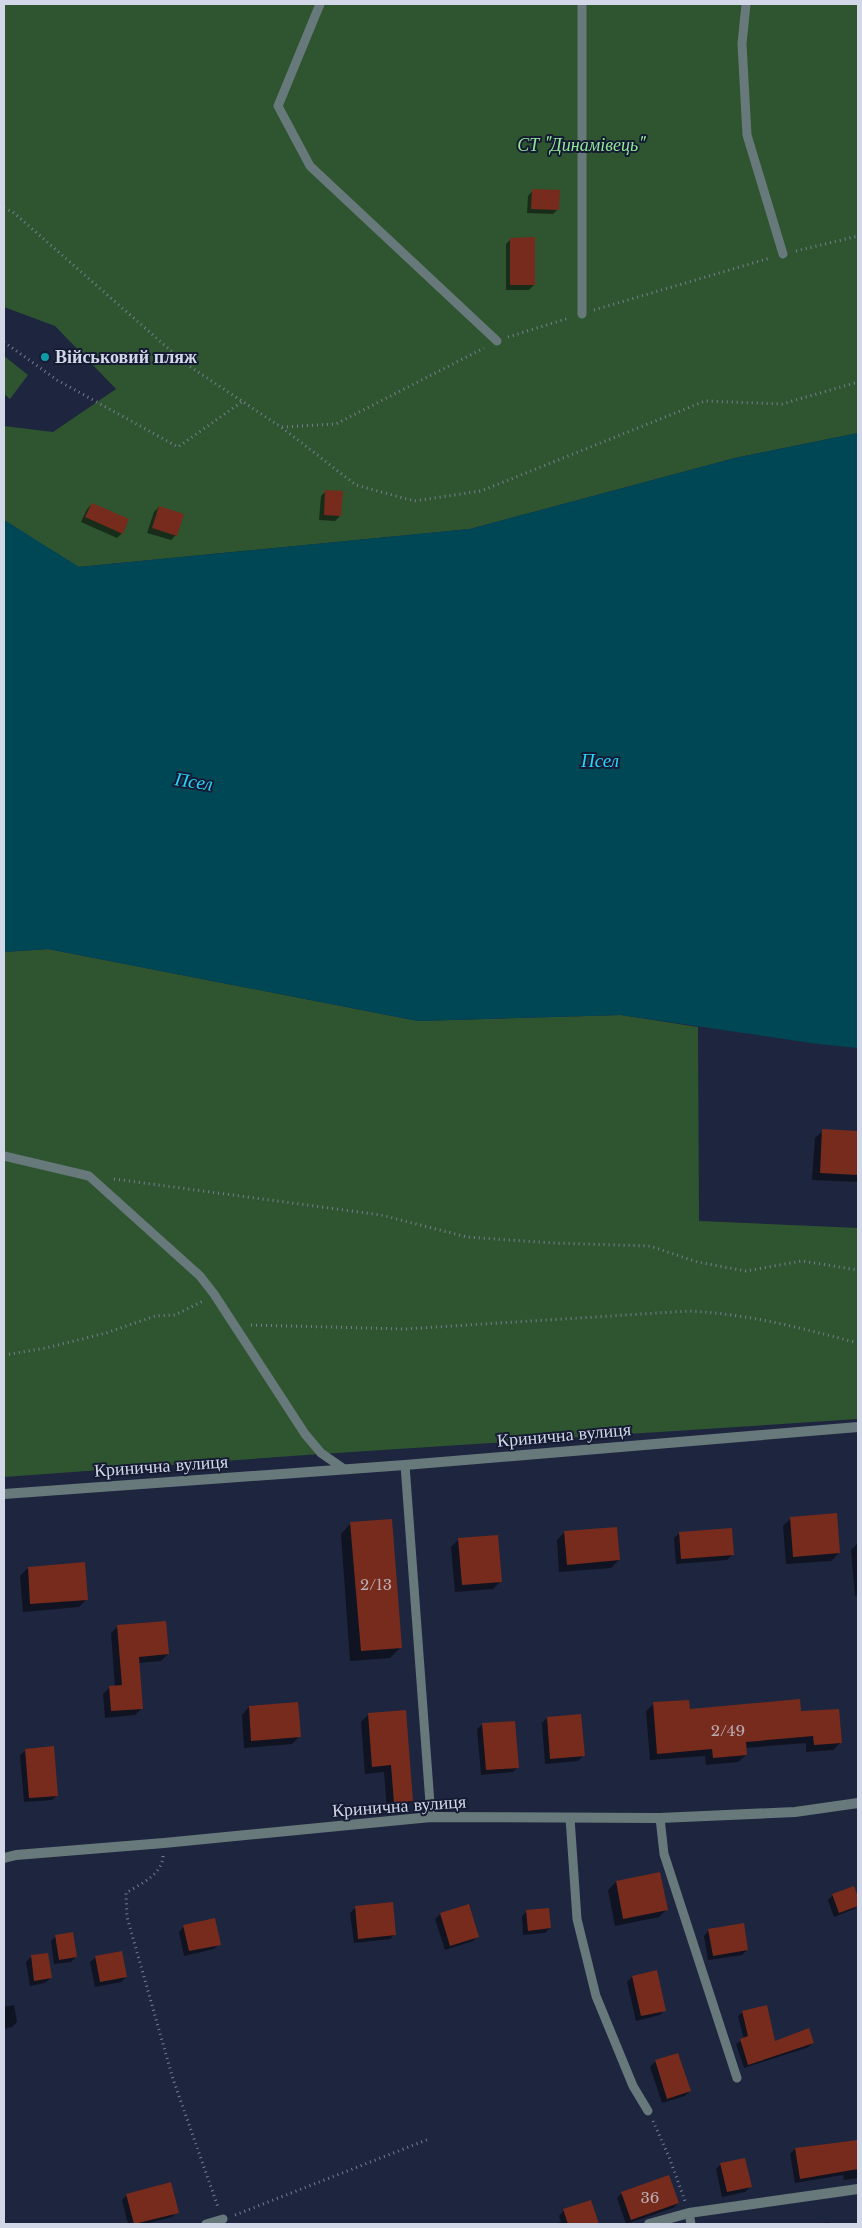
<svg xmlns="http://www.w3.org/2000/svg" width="862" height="2228" font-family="'Libre Baskerville',serif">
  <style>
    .green { fill: #2e5530 }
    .water { fill: #004756 }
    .shadow { fill: #0007 }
    .building { fill: #772b1c }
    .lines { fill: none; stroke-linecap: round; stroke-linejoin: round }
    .path { stroke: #777e92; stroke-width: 3; stroke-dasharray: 1 4; stroke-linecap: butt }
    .lane { stroke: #67797b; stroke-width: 9 }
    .street { stroke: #67797b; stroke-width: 10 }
    .culture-dot { fill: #0f9aa8; stroke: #151b33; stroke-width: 2 }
    .labels { text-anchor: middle; stroke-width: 4; stroke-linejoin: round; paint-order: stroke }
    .number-label { font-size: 15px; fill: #bbadb5 }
    .park-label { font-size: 18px; font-style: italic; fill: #91e795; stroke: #151b33 }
    .poi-label { font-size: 18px; font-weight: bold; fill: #d2d8e8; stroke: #151b33; text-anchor: start }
    .street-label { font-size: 18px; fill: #d2d8e8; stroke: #151b33 }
    .water-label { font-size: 19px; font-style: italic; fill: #26d5fd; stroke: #151b33 }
  </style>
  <rect width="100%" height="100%" fill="#1e253e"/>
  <path class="green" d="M 4,4 L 858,4 L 858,433 L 735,458 L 470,529 L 78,567 L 4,520 L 4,426 L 53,432 L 116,389 L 55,326 L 4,307 Z
    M 4,356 L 28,375 L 10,399 L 4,394 Z
    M 48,949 L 418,1021 L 621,1015 L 698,1027 L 699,1221 L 858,1228 L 858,1419 L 306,1455 L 4,1477 L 4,952 Z"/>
  <path class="water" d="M 858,433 L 858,1048 L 818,1044 L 621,1015 L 418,1021 L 48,949 L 4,952 L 4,520 L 79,567 L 470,529 L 735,458 Z"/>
  <path class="shadow" d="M 533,190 L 558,209 L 553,214 L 527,213 L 528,196 Z
    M 511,239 L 534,285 L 529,290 L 506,290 L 506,244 Z
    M 326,491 L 340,516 L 335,521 L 319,520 L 321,496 Z
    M 92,504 L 122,533 L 117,538 L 81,522 L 87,509 Z
    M 159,507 L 176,535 L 171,540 L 147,533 L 154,512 Z
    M 823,1131 L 858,1133 L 858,1182 L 812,1180 L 815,1138 Z
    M 791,1518 L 839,1553 L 831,1561 L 786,1564 L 783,1526 Z
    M 351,1523 L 401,1647 L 390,1658 L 350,1661 L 341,1534 Z
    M 565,1532 L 619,1560 L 611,1568 L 559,1572 L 557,1540 Z
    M 680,1533 L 732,1555 L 727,1560 L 676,1564 L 674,1538 Z
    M 459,1539 L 501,1581 L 493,1589 L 455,1592 L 451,1547 Z
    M 858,1543 L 858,1595 L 855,1596 L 851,1550 Z
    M 28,1568 L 87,1599 L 79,1607 L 23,1612 L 20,1576 Z
    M 118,1626 L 168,1654 L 161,1661 L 138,1663 L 142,1708 L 135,1715 L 105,1718 L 103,1694 L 110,1687 L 115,1687 L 111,1633 Z
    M 654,1704 L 688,1710 L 800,1713 L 841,1742 L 833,1750 L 806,1752 L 806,1743 L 745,1748 L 746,1755 L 738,1762 L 706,1765 L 705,1756 L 650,1760 L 646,1711 Z
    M 249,1707 L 300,1736 L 292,1744 L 244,1748 L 242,1715 Z
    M 369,1714 L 412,1801 L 404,1808 L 387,1810 L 384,1772 L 365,1774 L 361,1722 Z
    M 547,1718 L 583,1756 L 578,1761 L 545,1764 L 542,1723 Z
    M 483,1724 L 518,1767 L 513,1772 L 481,1775 L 477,1729 Z
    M 26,1750 L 57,1795 L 52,1800 L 24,1802 L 20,1755 Z
    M 659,1874 L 666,1910 L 659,1917 L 615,1926 L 608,1890 L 616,1882 Z
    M 853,1887 L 858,1906 L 854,1909 L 834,1917 L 828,1900 L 833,1895 Z
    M 468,1905 L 478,1936 L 473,1941 L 445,1950 L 435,1919 L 440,1914 Z
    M 355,1908 L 395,1934 L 390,1939 L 354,1943 L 350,1913 Z
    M 527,1911 L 550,1928 L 545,1933 L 523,1935 L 522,1916 Z
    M 184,1926 L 219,1944 L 214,1949 L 184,1956 L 179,1932 Z
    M 709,1930 L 747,1950 L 742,1955 L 708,1960 L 704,1936 Z
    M 56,1936 L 76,1957 L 71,1962 L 54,1964 L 51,1941 Z
    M 31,1957 L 51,1978 L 45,1983 L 30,1986 L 26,1962 Z
    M 96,1957 L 126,1977 L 121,1982 L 95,1987 L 90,1962 Z
    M 656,1972 L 665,2010 L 660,2015 L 636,2021 L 627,1982 L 632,1977 Z
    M 14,2005 L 17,2022 L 12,2027 L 4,2029 L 4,2007 Z
    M 743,2012 L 774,2043 L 813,2043 L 809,2047 L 744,2068 L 736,2044 L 744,2039 L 738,2016 Z
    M 678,2054 L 690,2091 L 685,2096 L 662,2103 L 650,2067 L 655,2062 Z
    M 858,2141 L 858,2178 L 844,2180 L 843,2175 L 795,2183 L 790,2154 L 795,2149 Z
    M 721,2164 L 750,2187 L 745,2192 L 722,2197 L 716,2169 Z
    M 622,2193 L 678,2203 L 673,2208 L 626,2224 L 617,2198 Z
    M 127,2195 L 177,2212 L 172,2217 L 145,2224 L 128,2224 L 122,2200 Z
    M 591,2202 L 598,2224 L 553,2224 L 561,2222 L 559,2216 L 564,2210 Z
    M 829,2222 L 829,2224 L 815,2224 Z"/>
  <path class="building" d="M 532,189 L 560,190 L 559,210 L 531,209 Z
    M 535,237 L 535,285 L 510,285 L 510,238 Z
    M 325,490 L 343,491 L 341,516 L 324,515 Z
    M 92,503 L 129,519 L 123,534 L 85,517 Z
    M 159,506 L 184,514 L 177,536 L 152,528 Z
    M 822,1129 L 858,1131 L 858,1175 L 820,1173 Z
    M 837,1513 L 840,1553 L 793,1557 L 790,1517 Z
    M 392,1519 L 402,1648 L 361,1651 L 350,1522 Z
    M 617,1527 L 620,1560 L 567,1565 L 564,1531 Z
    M 732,1528 L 734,1555 L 681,1559 L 679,1532 Z
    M 498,1535 L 502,1582 L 462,1585 L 458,1538 Z
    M 85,1562 L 88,1600 L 30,1604 L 28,1567 Z
    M 166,1621 L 169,1654 L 139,1657 L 143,1709 L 111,1711 L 109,1686 L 122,1685 L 117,1625 Z
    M 800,1699 L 801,1711 L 839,1709 L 842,1743 L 814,1745 L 813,1736 L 746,1742 L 747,1755 L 713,1758 L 712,1749 L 657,1754 L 653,1702 L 689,1700 L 690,1709 Z
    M 298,1702 L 301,1737 L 251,1741 L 249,1706 Z
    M 406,1710 L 413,1801 L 394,1803 L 391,1765 L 372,1767 L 368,1713 Z
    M 581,1714 L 585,1756 L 550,1759 L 547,1717 Z
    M 515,1721 L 519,1768 L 486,1770 L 482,1723 Z
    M 54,1746 L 58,1796 L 29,1798 L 25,1749 Z
    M 660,1872 L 668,1910 L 623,1919 L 616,1881 Z
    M 854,1886 L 858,1897 L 858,1906 L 839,1913 L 832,1894 Z
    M 393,1902 L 396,1935 L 358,1939 L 355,1906 Z
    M 469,1904 L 479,1937 L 450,1946 L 440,1913 Z
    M 549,1908 L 551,1928 L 528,1931 L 526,1910 Z
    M 215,1918 L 221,1945 L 189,1951 L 183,1925 Z
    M 744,1923 L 748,1950 L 713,1956 L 708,1929 Z
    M 73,1932 L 77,1957 L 59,1960 L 55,1935 Z
    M 122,1951 L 127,1977 L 100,1982 L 95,1956 Z
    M 48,1953 L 52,1978 L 34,1981 L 31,1955 Z
    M 657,1970 L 666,2011 L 641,2016 L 632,1976 Z
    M 767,2005 L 775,2041 L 809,2028 L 814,2043 L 748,2065 L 740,2039 L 748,2036 L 742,2011 Z
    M 678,2053 L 691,2091 L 667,2099 L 655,2060 Z
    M 858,2140 L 858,2169 L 800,2179 L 795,2148 Z
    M 745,2158 L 752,2187 L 727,2192 L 720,2163 Z
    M 669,2175 L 679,2203 L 631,2220 L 621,2192 Z
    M 171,2182 L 179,2213 L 134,2224 L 126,2194 Z
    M 591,2200 L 599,2224 L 568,2224 L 563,2209 Z"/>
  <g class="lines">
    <path class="path" d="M 4,208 L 13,212 L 186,364 L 281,427 L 356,485 L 414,501 L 481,491 L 705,401 L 782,404 L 858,382
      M 796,251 L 858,236
      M 594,310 L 770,258
      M 508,337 L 569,318
      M 4,342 L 57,380 L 178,447 L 243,401
      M 282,427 L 336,424 L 484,348
      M 114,1179 L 381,1215 L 467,1237 L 553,1243 L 650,1246 L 697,1262 L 746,1271 L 802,1261 L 858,1270
      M 251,1325 L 405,1329 L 689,1311 C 749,1314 801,1328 858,1343
      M 4,1355 L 46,1348 L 106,1333 L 155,1316 L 175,1315 L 203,1301
      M 163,1856 C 162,1875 140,1884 126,1893 L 127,1917 L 173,2079 L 218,2207
      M 653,2121 L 669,2157 L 685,2201
      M 235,2215 L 429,2139"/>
    <path class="lane" d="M 320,4 L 278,106 L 310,166 L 497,341
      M 582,4 L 582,314
      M 746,4 L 742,44 L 747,135 L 783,254
      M 4,1156 L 89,1176 L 200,1276 L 214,1294 L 305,1434 L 321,1453 L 344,1469
      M 405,1465 L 431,1817
      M 570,1818 L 577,1919 L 596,1996 L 633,2086 L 648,2111
      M 660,1818 L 664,1854 L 737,2078
      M 689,2213 L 691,2224
      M 206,2224 L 223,2219"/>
    <path class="street" d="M 4,1494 L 405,1465 L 858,1427
      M 4,1858 L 16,1855 L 164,1843 L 431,1817 L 660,1818 L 795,1812 L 858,1803
      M 649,2224 L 689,2213 L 858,2189"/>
  </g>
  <circle class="culture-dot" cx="45" cy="357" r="5"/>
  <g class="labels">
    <g class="number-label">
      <text x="376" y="1590">2/13</text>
      <text x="728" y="1736">2/49</text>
      <text x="650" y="2203">36</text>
    </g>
    <g class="park-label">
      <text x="581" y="151">СТ "Динамівець"</text>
    </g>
    <g class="poi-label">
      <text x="55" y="363">Військовий пляж</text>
    </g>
    <g class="street-label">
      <text transform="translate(564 1435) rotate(-5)" y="6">Кринична вулиця</text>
      <text transform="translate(161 1466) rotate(-4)" y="6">Кринична вулиця</text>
      <text transform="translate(399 1806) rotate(-4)" y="6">Кринична вулиця</text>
    </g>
    <g class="water-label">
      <text x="600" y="767">Псел</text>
      <text transform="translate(194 781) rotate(9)" y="7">Псел</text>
    </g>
  </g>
  <rect width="862" height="2228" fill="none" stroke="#d2d8e8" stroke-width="10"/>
</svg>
